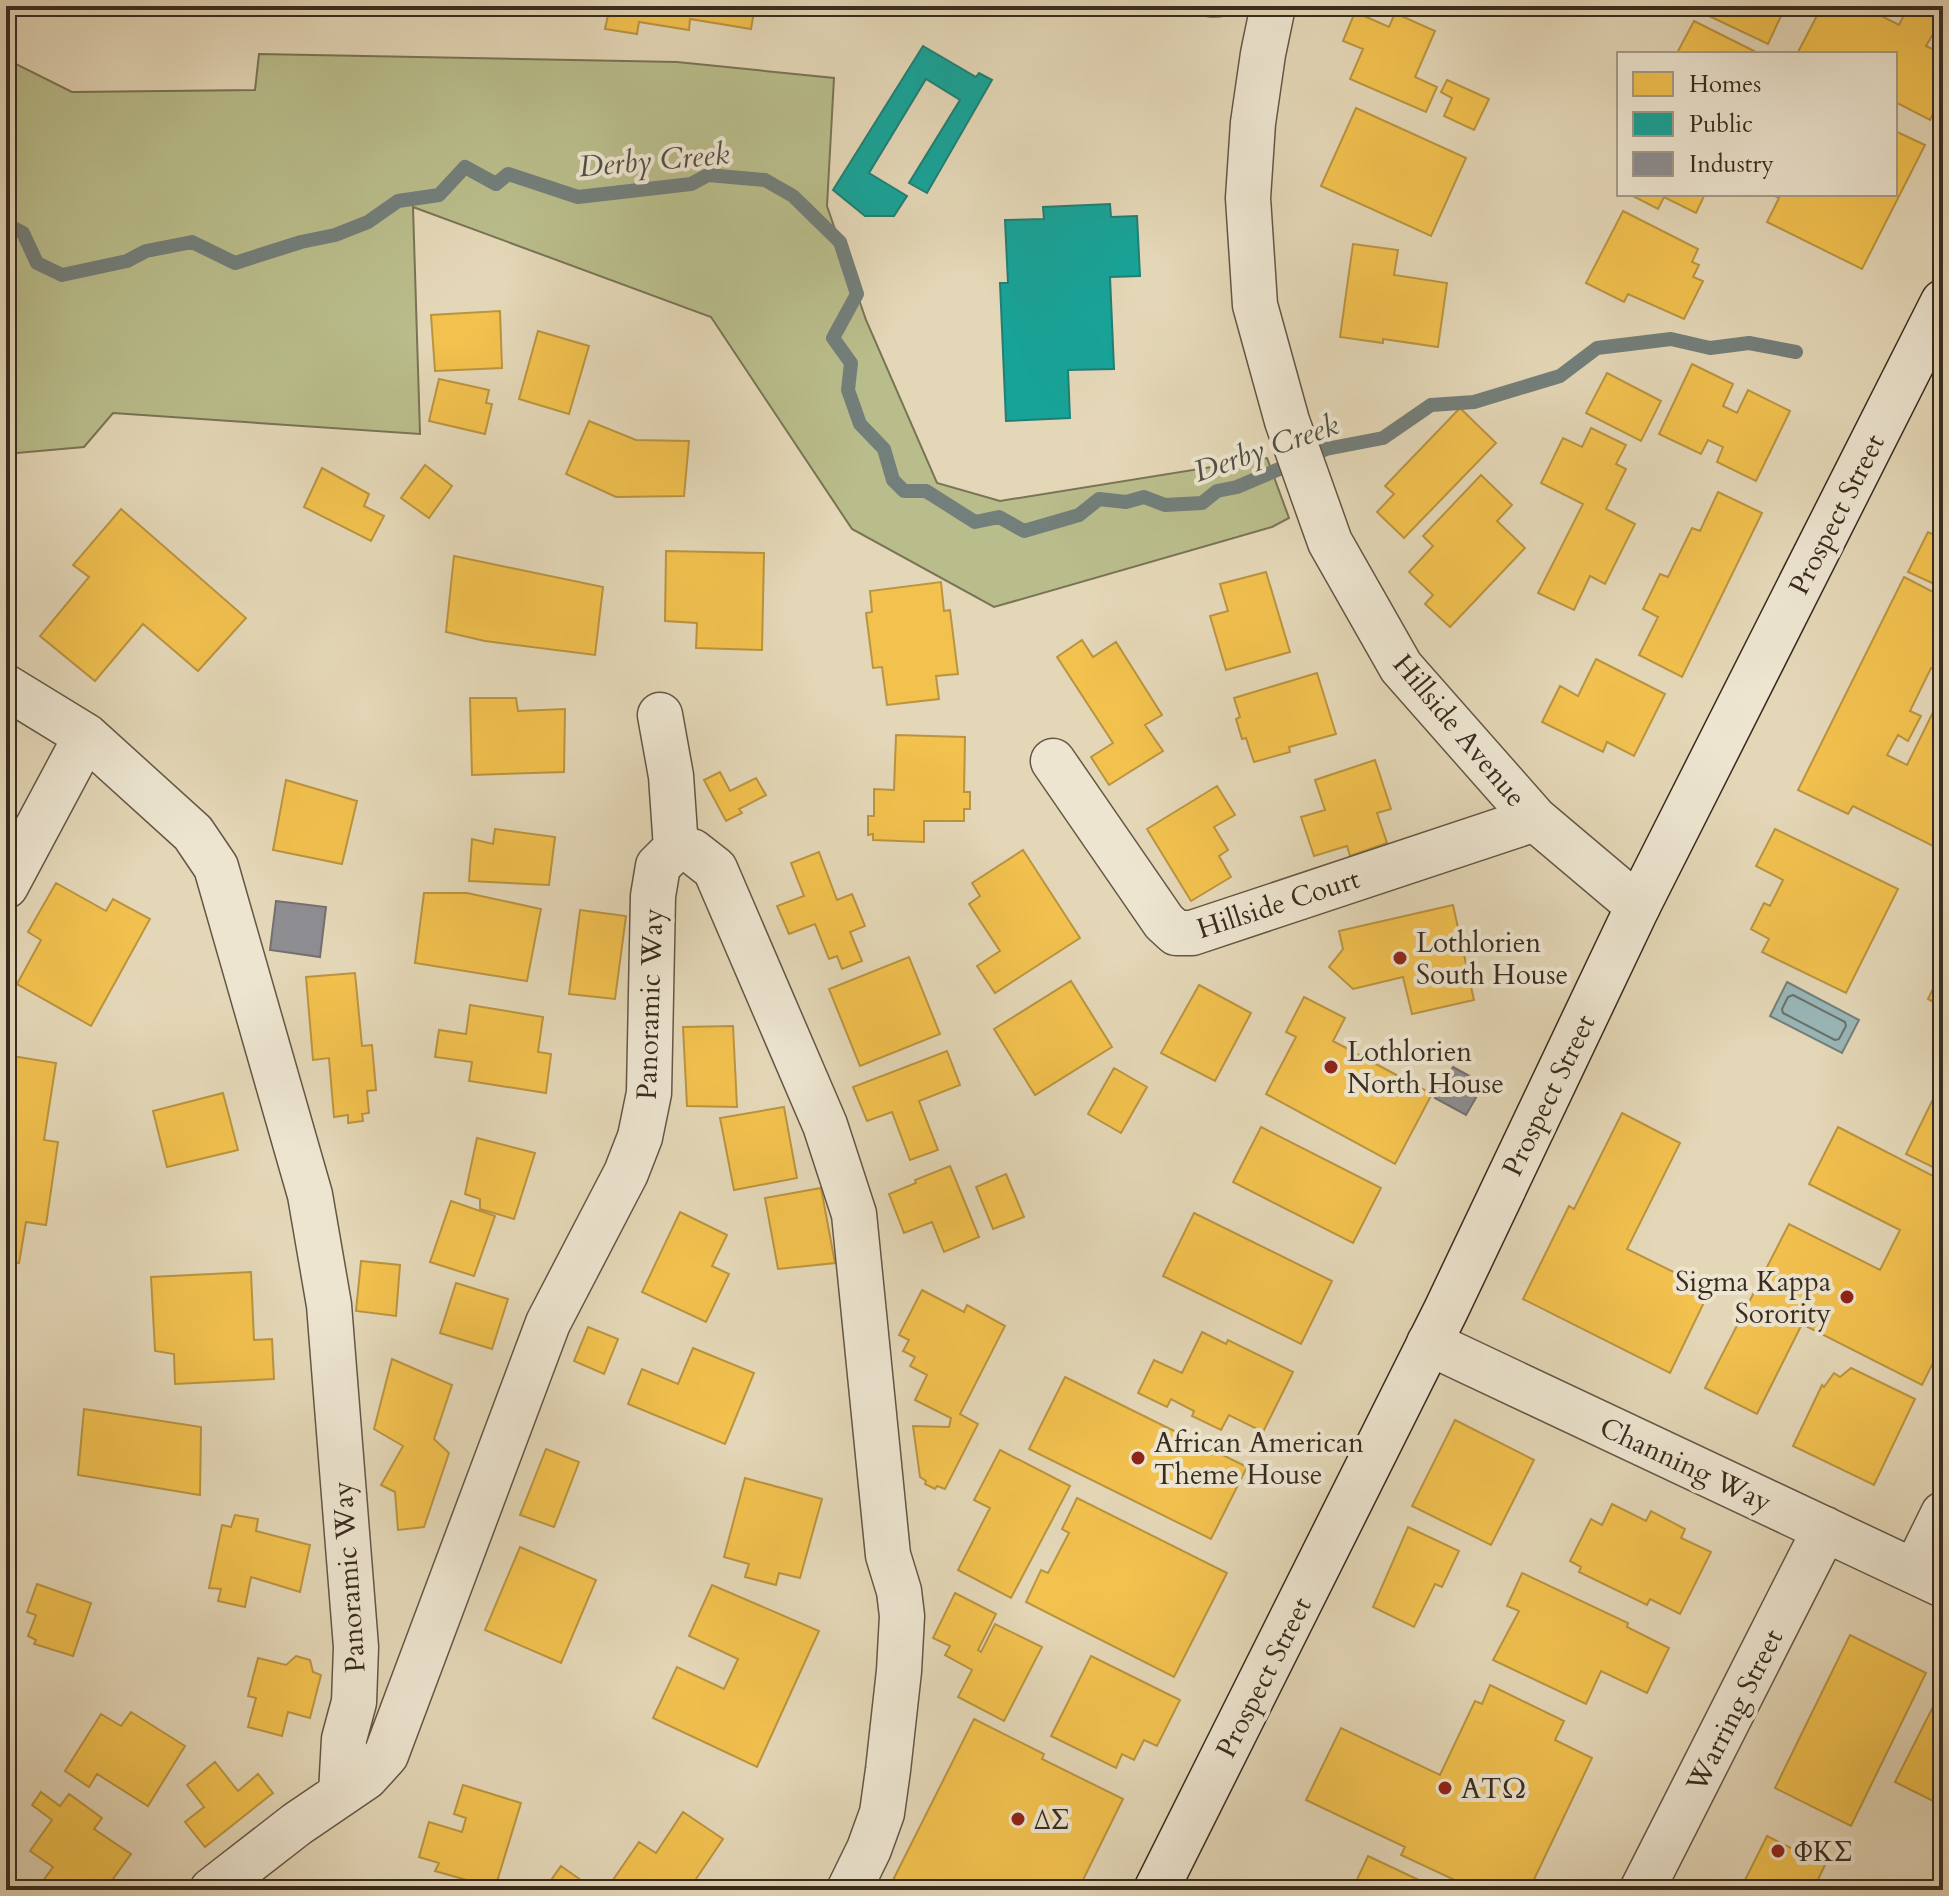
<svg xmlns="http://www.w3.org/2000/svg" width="1949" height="1896" font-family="Cardo,serif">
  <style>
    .green { fill: #b9bd8b; stroke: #797455; stroke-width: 2 }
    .water { fill: #99b7b8; stroke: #737f7b; stroke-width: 2 }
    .homes { fill: #f2c14e; stroke: #ba9440; stroke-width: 2 }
    .public { fill: #17a398; stroke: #217f74; stroke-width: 2 }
    .industry { fill: #8d8d92; stroke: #747070; stroke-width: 2 }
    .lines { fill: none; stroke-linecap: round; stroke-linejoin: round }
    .shore { stroke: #69726c; stroke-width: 2 }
    .stream { stroke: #737f7b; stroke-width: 14 }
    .street-casing { stroke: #645745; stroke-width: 47 }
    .secondary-casing { stroke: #392c1f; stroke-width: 47 }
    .street { stroke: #ede5d0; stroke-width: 44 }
    .secondary { stroke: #ede5d0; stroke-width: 44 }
    .poi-dot { fill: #8f2418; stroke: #ede5d0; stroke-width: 3 }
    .labels { text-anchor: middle; stroke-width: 8; stroke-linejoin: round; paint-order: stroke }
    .street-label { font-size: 28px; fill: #392c1f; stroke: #ede5d0 }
    .poi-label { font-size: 28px; fill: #392c1f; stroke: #ede5d0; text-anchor: start }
    .water-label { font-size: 30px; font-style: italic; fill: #514f45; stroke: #ede5d0 }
  </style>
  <rect width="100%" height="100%" fill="#e4d7b7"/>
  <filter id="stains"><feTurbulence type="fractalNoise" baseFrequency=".0025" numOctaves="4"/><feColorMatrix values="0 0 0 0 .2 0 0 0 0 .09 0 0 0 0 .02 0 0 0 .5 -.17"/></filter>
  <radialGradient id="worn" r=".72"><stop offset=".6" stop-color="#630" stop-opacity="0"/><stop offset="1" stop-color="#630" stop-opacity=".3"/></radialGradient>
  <path class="green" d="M 1169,6 L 1241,6 L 1239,12 C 1210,22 1197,14 1169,6 Z
    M 259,54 L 677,62 L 834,78 L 827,206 L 866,320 L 937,483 L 1000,501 L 1267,458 L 1289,518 L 1272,527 L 994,607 L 852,529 L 711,317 L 413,207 L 420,434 L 113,413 L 84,447 L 6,454 L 6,59 L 72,92 L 255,90 Z"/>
  <path class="water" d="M 1787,982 L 1859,1020 L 1842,1053 L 1770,1016 Z"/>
  <path class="homes" d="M 599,6 L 755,6 L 751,29 L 690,19 L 689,30 L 639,22 L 637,34 L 605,29 L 608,15 L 598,14 Z
    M 1688,6 L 1760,6 L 1781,16 L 1768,44 Z
    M 1822,6 L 1862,6 L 1899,25 L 1908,7 L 1906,6 L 1943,6 L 1943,17 L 1926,46 L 1943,54 L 1943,94 L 1930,120 L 1895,102 L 1895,54 L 1798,52 Z
    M 1355,12 L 1389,27 L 1395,13 L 1435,31 L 1415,77 L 1437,87 L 1426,112 L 1350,79 L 1363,49 L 1343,41 Z
    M 1694,21 L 1760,54 L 1673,54 L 1674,52 L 1677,53 Z
    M 1447,80 L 1489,99 L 1474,130 L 1444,116 L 1452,98 L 1441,92 Z
    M 1356,108 L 1466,158 L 1431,236 L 1321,186 Z
    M 1895,131 L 1925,145 L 1862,269 L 1767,222 L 1779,198 L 1771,194 L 1895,194 Z
    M 1629,194 L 1705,194 L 1696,213 L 1664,197 L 1658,209 Z
    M 1623,211 L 1698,249 L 1692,262 L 1699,265 L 1693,277 L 1703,281 L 1684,319 L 1628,294 L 1624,302 L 1586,283 Z
    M 1353,244 L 1398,250 L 1394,275 L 1447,283 L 1438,347 L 1383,339 L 1383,343 L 1340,337 Z
    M 500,311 L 502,368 L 435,371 L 431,315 Z
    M 538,331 L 589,346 L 569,414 L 519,399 Z
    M 1692,364 L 1733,384 L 1723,406 L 1737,413 L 1748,390 L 1790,411 L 1756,481 L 1717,462 L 1723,447 L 1708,440 L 1701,454 L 1659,434 Z
    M 1607,373 L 1661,401 L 1641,441 L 1586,413 Z
    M 439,379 L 489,390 L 486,403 L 492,404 L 485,434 L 429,421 Z
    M 1460,408 L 1496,443 L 1404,538 L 1377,512 L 1394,494 L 1385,486 Z
    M 589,421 L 636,440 L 689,441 L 684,496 L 616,497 L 566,474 Z
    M 1591,428 L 1626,445 L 1616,464 L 1626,469 L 1606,509 L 1635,524 L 1605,584 L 1590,576 L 1574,610 L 1538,593 L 1583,504 L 1541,483 L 1563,438 L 1582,447 Z
    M 425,465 L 452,486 L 429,518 L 401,498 Z
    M 322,468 L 369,494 L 364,506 L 384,516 L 371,541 L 304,507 Z
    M 1481,475 L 1512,505 L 1497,521 L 1525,548 L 1450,627 L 1425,604 L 1433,595 L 1409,572 L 1433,546 L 1423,536 Z
    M 1718,492 L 1762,513 L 1682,677 L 1639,655 L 1658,617 L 1643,609 L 1660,574 L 1668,577 L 1692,528 L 1700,531 Z
    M 121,509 L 246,618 L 198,671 L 143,624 L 95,681 L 40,636 L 89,577 L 73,565 Z
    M 1943,520 L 1943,588 L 1908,572 L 1928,532 L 1936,536 Z
    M 666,551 L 764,553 L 762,650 L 696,648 L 697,623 L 665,621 Z
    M 454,556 L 603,587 L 595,655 L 485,641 L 446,632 Z
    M 1266,572 L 1290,652 L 1226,670 L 1210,616 L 1228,611 L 1220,584 Z
    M 1904,577 L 1943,597 L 1943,674 L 1931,668 L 1910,711 L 1921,716 L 1908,741 L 1898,735 L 1887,755 L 1907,765 L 1943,692 L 1943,851 L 1853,806 L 1848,814 L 1798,790 Z
    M 941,582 L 944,611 L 950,610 L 958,674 L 936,676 L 939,699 L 887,705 L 882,667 L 873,668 L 866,613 L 872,612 L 870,591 Z
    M 1082,640 L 1093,657 L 1116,642 L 1162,715 L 1145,725 L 1163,751 L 1109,785 L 1091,757 L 1113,743 L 1057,657 Z
    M 1596,659 L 1665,694 L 1634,756 L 1607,742 L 1603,752 L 1542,722 L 1560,686 L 1578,696 Z
    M 1317,673 L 1336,734 L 1289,747 L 1290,752 L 1254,762 L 1246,738 L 1242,739 L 1236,719 L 1240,717 L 1234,698 Z
    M 470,698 L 516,698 L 518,711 L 565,709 L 564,772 L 472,775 Z
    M 896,735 L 965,737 L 964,792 L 970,792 L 970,809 L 964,809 L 964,821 L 924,821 L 924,842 L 873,840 L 873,834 L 868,835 L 868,816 L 874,816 L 874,789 L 894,790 Z
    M 1375,760 L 1391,809 L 1377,813 L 1387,843 L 1350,856 L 1347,846 L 1314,856 L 1301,817 L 1325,810 L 1315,780 Z
    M 720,772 L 730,791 L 756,778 L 766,795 L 739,809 L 742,813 L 726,821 L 704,780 Z
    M 286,780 L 357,801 L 342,864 L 273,850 Z
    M 1217,786 L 1235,815 L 1214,827 L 1228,850 L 1219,856 L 1231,877 L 1191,901 L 1147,829 Z
    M 495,829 L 555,837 L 549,885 L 469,881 L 472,839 L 493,844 Z
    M 1775,829 L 1898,889 L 1846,993 L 1762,952 L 1769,939 L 1751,929 L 1764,903 L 1770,906 L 1783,880 L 1756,866 Z
    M 1023,850 L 1080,938 L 995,993 L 977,966 L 1000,951 L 969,904 L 980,896 L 972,883 Z
    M 819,852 L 837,900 L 852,894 L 865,926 L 850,932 L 862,961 L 842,969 L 837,956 L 829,959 L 815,924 L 789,934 L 777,906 L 804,896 L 791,863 Z
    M 56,883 L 106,911 L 113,899 L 150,919 L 91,1026 L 17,984 L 41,940 L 28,932 Z
    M 424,893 L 467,893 L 541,909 L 527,981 L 415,963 Z
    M 1453,905 L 1474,1000 L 1412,1014 L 1403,977 L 1353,989 L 1329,967 L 1343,949 L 1339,931 Z
    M 580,910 L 626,916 L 615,999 L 569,994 Z
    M 909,957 L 940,1034 L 860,1066 L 829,989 Z
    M 1943,968 L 1943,1007 L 1928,999 Z
    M 355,973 L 362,1046 L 372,1045 L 376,1090 L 367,1091 L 369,1113 L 362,1114 L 363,1121 L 348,1123 L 348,1115 L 334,1117 L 329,1058 L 313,1060 L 306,977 Z
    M 1071,981 L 1112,1047 L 1035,1095 L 994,1029 Z
    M 1199,985 L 1251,1013 L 1215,1081 L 1161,1053 Z
    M 1304,997 L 1345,1018 L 1333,1041 L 1432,1094 L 1395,1164 L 1266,1094 L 1296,1037 L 1286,1032 Z
    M 470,1005 L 543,1017 L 538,1052 L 551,1054 L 546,1093 L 469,1081 L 472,1062 L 435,1057 L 439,1030 L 466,1034 Z
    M 733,1026 L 737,1107 L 687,1106 L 683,1027 Z
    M 947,1051 L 960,1085 L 919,1101 L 938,1150 L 910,1160 L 892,1112 L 867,1121 L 853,1087 Z
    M 6,1055 L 56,1063 L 44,1140 L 58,1142 L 46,1225 L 26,1222 L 19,1263 L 6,1261 Z
    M 1114,1068 L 1147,1087 L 1121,1133 L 1088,1114 Z
    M 1940,1085 L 1943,1087 L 1943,1172 L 1906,1154 Z
    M 223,1093 L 238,1150 L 167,1167 L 153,1111 Z
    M 784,1107 L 797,1178 L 734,1190 L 720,1118 Z
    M 1622,1113 L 1680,1143 L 1627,1249 L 1710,1290 L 1670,1373 L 1523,1299 L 1569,1206 L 1574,1209 Z
    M 1261,1127 L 1381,1188 L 1353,1243 L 1233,1182 Z
    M 1838,1127 L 1943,1181 L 1943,1343 L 1922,1385 L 1802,1324 L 1757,1414 L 1705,1388 L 1789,1224 L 1880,1270 L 1900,1230 L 1809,1184 Z
    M 477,1138 L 535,1153 L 514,1219 L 480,1209 L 480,1199 L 465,1194 Z
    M 950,1166 L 979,1237 L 944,1252 L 932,1222 L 904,1233 L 889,1194 L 916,1183 L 915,1180 Z
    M 1006,1174 L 1024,1217 L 993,1229 L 976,1187 Z
    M 821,1188 L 835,1263 L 778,1269 L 765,1198 Z
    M 451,1201 L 495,1216 L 474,1276 L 430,1262 Z
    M 680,1212 L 727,1235 L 712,1266 L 729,1274 L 706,1322 L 642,1292 Z
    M 1194,1213 L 1332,1281 L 1301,1344 L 1163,1276 Z
    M 361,1261 L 400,1265 L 396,1316 L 356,1311 Z
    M 251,1272 L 254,1340 L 272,1339 L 274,1379 L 175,1384 L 174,1354 L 155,1351 L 151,1277 Z
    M 456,1283 L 508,1299 L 492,1349 L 440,1333 Z
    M 922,1290 L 964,1312 L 967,1305 L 1005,1326 L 960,1414 L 978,1424 L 945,1489 L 937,1486 L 935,1489 L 925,1484 L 926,1481 L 920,1477 L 913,1426 L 949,1427 L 951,1418 L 915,1400 L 927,1375 L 910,1366 L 915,1357 L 903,1351 L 909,1340 L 899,1335 Z
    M 588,1327 L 618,1339 L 604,1374 L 574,1361 Z
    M 1202,1332 L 1226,1344 L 1228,1340 L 1293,1372 L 1263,1432 L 1229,1415 L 1221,1430 L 1192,1416 L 1194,1411 L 1171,1399 L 1167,1407 L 1138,1393 L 1154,1360 L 1182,1373 Z
    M 693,1348 L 754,1373 L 725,1444 L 628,1404 L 642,1369 L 678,1384 Z
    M 392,1359 L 452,1385 L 434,1439 L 449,1453 L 424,1527 L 398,1530 L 395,1492 L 381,1485 L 403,1446 L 374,1429 Z
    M 1851,1368 L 1915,1399 L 1874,1485 L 1793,1446 L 1822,1385 L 1824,1387 L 1834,1373 L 1840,1377 Z
    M 1065,1377 L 1247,1467 L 1211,1539 L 1029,1449 Z
    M 84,1409 L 201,1427 L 200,1495 L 78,1475 Z
    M 1455,1420 L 1534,1460 L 1491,1545 L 1412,1506 Z
    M 546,1449 L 579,1462 L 554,1527 L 520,1515 Z
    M 1000,1450 L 1070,1486 L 1011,1598 L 958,1570 L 990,1508 L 974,1500 Z
    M 745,1478 L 822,1499 L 800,1578 L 779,1573 L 776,1585 L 745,1577 L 749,1564 L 724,1557 Z
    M 1077,1498 L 1227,1573 L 1174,1677 L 1026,1602 L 1041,1570 L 1048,1573 L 1069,1533 L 1062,1529 Z
    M 1612,1504 L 1646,1521 L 1651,1511 L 1685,1529 L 1681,1538 L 1711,1552 L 1680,1614 L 1650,1599 L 1647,1605 L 1579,1572 L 1581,1567 L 1570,1561 L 1591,1519 L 1602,1525 Z
    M 235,1515 L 258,1519 L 256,1531 L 310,1545 L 300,1592 L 251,1577 L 245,1607 L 218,1601 L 221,1589 L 209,1588 L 222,1525 L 231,1527 Z
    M 1408,1527 L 1459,1551 L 1442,1587 L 1435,1584 L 1414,1627 L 1373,1607 Z
    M 520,1547 L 596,1580 L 561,1663 L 485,1630 Z
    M 1522,1573 L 1628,1623 L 1627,1627 L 1669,1648 L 1647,1693 L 1601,1671 L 1586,1704 L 1493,1660 L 1519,1611 L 1507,1606 Z
    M 37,1584 L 91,1603 L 73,1656 L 34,1644 L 36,1640 L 28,1636 L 36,1615 L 27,1612 Z
    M 712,1585 L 819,1631 L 757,1767 L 653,1718 L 677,1667 L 724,1689 L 738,1659 L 689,1636 Z
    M 955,1593 L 996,1614 L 978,1650 L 981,1652 L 995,1624 L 1042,1647 L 1004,1721 L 958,1697 L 972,1670 L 945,1655 L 950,1646 L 933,1638 Z
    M 1850,1635 L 1926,1673 L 1851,1826 L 1775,1788 Z
    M 296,1656 L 310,1660 L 313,1672 L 321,1675 L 310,1718 L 288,1712 L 282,1736 L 248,1727 L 256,1698 L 248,1696 L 258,1658 L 286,1665 Z
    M 1091,1656 L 1180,1700 L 1157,1746 L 1144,1740 L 1134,1760 L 1122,1754 L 1116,1768 L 1051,1736 Z
    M 1490,1685 L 1564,1721 L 1555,1740 L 1592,1758 L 1529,1890 L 1476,1890 L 1401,1855 L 1405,1847 L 1306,1800 L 1341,1728 L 1440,1775 L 1475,1701 L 1482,1704 Z
    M 1943,1687 L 1943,1806 L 1895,1782 Z
    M 131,1712 L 185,1746 L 148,1806 L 97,1774 L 89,1787 L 65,1771 L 101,1714 L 121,1726 Z
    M 974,1719 L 1044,1754 L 1042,1759 L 1123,1799 L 1078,1890 L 1066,1890 L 1056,1885 L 1054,1890 L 888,1890 Z
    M 215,1762 L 238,1791 L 258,1774 L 273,1793 L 205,1847 L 185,1822 L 204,1807 L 187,1785 Z
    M 463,1785 L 521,1803 L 495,1888 L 435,1871 L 439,1863 L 419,1857 L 429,1822 L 462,1832 L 466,1818 L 454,1814 Z
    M 41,1792 L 60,1806 L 69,1794 L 102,1818 L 94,1829 L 131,1854 L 105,1890 L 87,1890 L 80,1885 L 76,1890 L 57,1890 L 43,1881 L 53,1867 L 30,1851 L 52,1820 L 32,1805 Z
    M 683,1812 L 723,1839 L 694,1882 L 700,1886 L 701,1890 L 606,1890 L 639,1842 L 656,1853 Z
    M 1767,1836 L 1825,1865 L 1813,1890 L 1740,1890 Z
    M 1368,1856 L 1440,1890 L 1352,1890 Z
    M 561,1866 L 595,1890 L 544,1890 Z"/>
  <path class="public" d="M 923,46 L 976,77 L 979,73 L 992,80 L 927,193 L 909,183 L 960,100 L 926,79 L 869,173 L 907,196 L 894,216 L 865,216 L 833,190 Z
    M 1110,204 L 1111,217 L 1137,216 L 1140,276 L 1110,277 L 1114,369 L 1068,370 L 1070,418 L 1006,421 L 1000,283 L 1008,283 L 1005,220 L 1044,219 L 1043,207 Z"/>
  <path class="industry" d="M 276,901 L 326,907 L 320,957 L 270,950 Z
    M 1453,1067 L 1484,1084 L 1466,1115 L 1435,1098 Z"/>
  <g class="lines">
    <path class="shore" d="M 1793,995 L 1845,1022 L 1846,1026 L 1839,1039 L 1835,1040 L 1783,1013 L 1782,1009 L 1788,997 Z"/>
    <path class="stream" d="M 6,224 L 23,233 L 37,263 L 62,275 L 127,261 L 146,251 L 192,242 L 235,263 L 301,242 L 335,235 L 368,222 L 398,201 L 439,195 L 465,167 L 496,184 L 508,174 L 578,197 L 691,184 L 708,175 L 765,180 L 793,196 L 840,242 L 857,294 L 833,338 L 851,363 L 848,390 L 860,424 L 884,449 L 893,480 L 904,491 L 926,491 L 975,522 L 999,517 L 1024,531 L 1079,515 L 1099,499 L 1126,502 L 1144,497 L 1165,505 L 1202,503 L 1217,491 L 1237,487 L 1326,449 L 1383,438 L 1431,405 L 1474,402 L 1560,376 L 1597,348 L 1671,339 L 1710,348 L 1749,343 L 1796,352"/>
    <defs>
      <path id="street" d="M 1273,6 L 1263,54 L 1253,123 L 1248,198 L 1255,305 L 1287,421 L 1330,542 L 1401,667 L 1535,819 L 1638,906
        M 6,687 L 86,736 L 193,833 L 216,867 L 310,1195 L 329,1305 L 356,1647 L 354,1702 L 344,1739 L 341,1793
        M 1053,761 L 1164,922 L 1176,933 L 1192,933 L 1535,819
        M 676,848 L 692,851 L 715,869 L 825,1125 L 854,1214 L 888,1555 L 899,1591 L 902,1616 L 899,1671 L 888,1770 L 882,1813 L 869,1849 L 849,1890
        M 6,886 L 86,736
        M 1429,1343 L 1943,1585
        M 1915,1571 L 1943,1514
        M 212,1890 L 297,1824 L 366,1777 L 386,1755 L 548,1323 L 626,1173 L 640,1137 L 649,1093 L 653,896 L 658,866 L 676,848 L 671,776 L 660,715
        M 1642,1890 L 1825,1529"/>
      <path id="secondary" d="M 1156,1890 L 1446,1310 L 1638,906 L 1943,302"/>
    </defs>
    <use href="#street" class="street-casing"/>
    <use href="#secondary" class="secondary-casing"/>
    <use href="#street" class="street"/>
    <use href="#secondary" class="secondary"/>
  </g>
  <g class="poi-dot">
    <circle cx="1400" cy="958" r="8"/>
    <circle cx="1331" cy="1067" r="8"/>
    <circle cx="1847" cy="1297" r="8"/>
    <circle cx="1138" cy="1458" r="8"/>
    <circle cx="1445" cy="1788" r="8"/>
    <circle cx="1018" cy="1819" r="8"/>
    <circle cx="1778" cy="1851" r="8"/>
  </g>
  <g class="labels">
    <g class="street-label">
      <text transform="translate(1836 514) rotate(-63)" y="10">Prospect Street</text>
      <text transform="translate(1460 730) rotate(50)" y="10">Hillside Avenue</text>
      <text transform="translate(1278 903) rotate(-18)" y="10">Hillside Court</text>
      <text transform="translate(649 1004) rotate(-88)" y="10">Panoramic Way</text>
      <text transform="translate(1548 1095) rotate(-64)" y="10">Prospect Street</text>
      <text transform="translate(1686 1464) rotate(25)" y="10">Channing Way</text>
      <text transform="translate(348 1577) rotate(-94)" y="10">Panoramic Way</text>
      <text transform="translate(1263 1677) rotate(-63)" y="10">Prospect Street</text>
      <text transform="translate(1734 1710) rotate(-63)" y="10">Warring Street</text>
    </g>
    <g class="poi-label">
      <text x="1416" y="952">Lothlorien<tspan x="1416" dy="32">South House</tspan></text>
      <text x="1347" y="1061">Lothlorien<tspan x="1347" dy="32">North House</tspan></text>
      <text x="1831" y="1291" text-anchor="end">Sigma Kappa<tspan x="1831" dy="32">Sorority</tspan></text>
      <text x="1154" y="1452">African American<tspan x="1154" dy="32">Theme House</tspan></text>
      <text x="1461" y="1798">ΑΤΩ</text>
      <text x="1034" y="1829">ΔΣ</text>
      <text x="1794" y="1861">ΦΚΣ</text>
    </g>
    <g class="water-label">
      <text transform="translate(654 160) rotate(-5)" y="10">Derby Creek</text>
      <text transform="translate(1266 448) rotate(-19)" y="10">Derby Creek</text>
    </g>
  </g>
  <rect width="1949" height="1896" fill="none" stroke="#e4d7b7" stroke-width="32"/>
  <rect x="8" y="8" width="1933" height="1880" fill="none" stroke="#392c1f" stroke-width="4"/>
  <rect x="16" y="16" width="1917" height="1864" fill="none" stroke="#392c1f" stroke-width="2"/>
  <rect x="1617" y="52" width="280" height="144" fill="#ede5d0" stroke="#a59b89" stroke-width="2"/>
  <rect x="1633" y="72" width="40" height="24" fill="#f2c14e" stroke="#a59b89" stroke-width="2"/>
  <text x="1689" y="92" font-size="24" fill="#392c1f">Homes</text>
  <rect x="1633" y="112" width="40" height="24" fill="#17a398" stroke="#a59b89" stroke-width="2"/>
  <text x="1689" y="132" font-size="24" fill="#392c1f">Public</text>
  <rect x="1633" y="152" width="40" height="24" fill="#8d8d92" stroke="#a59b89" stroke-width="2"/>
  <text x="1689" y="172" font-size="24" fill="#392c1f">Industry</text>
  <rect width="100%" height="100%" filter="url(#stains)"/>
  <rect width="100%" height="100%" fill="url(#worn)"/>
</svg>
